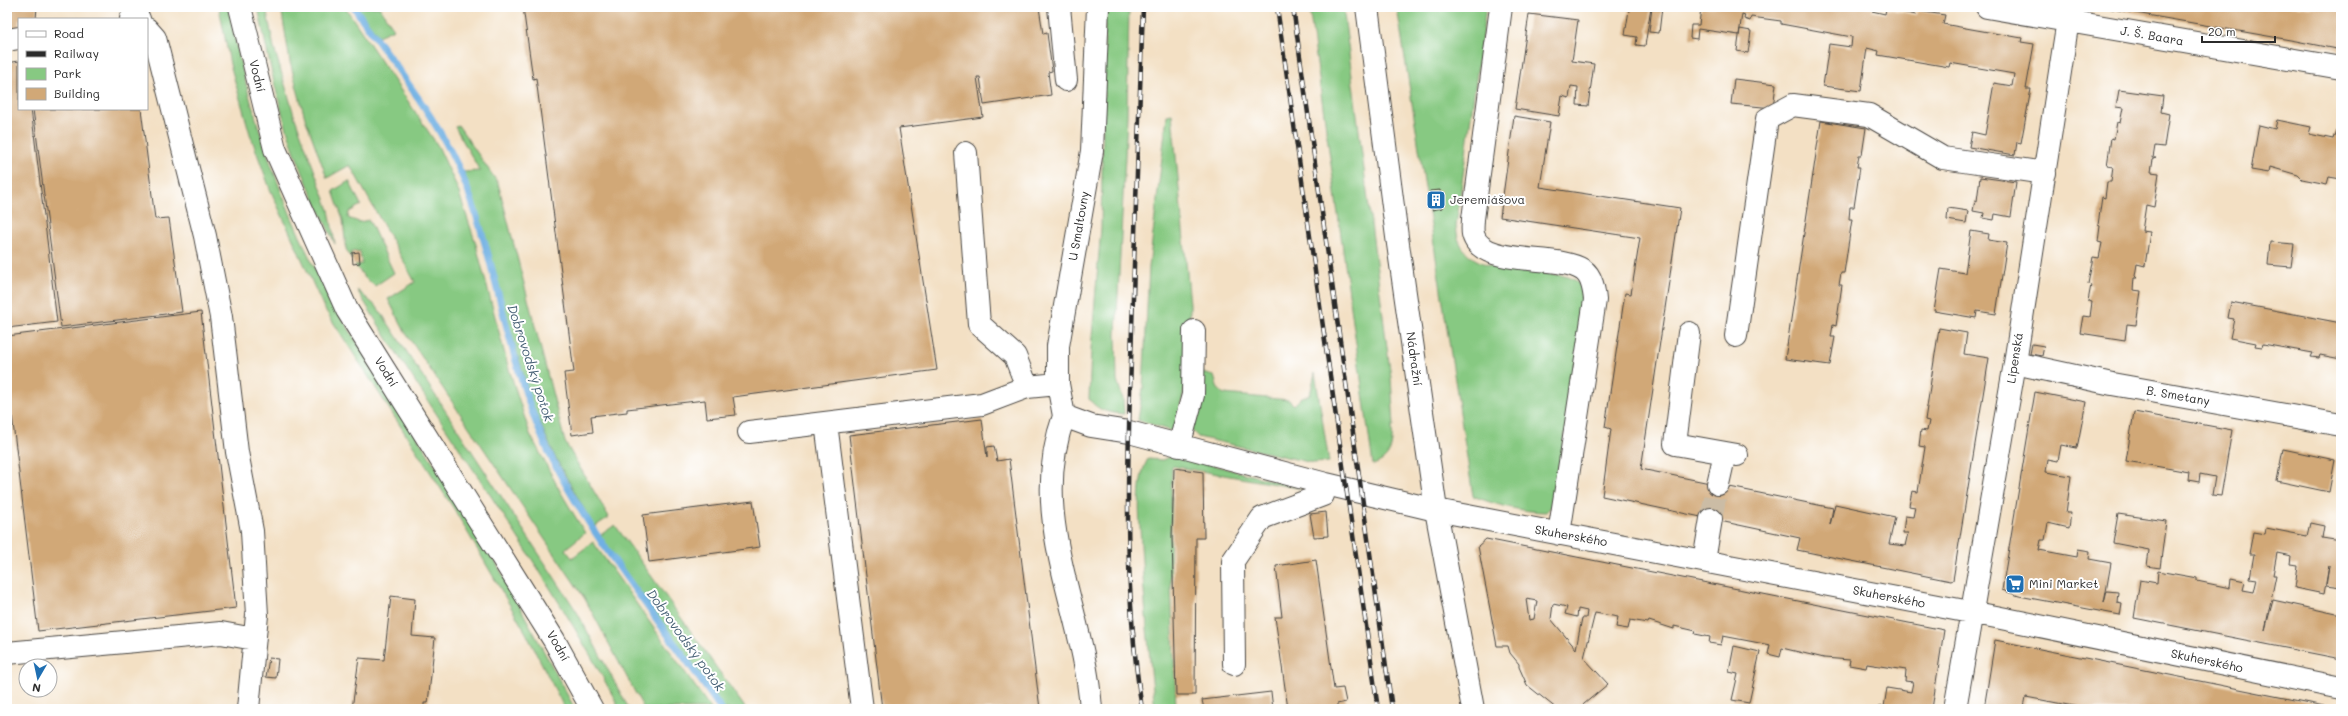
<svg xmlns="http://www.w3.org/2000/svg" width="2348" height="716" font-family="Mali,sans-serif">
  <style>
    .green { fill: #87c982; stroke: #597a56 }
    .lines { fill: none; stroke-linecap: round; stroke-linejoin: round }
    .stream { stroke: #6fb0e3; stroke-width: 7 }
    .building { fill: #d1a877; fill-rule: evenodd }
    .minor-tunnel { stroke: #cbbca5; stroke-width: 22; stroke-dasharray: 22 11; stroke-linecap: butt }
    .minor-casing { stroke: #494642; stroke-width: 24 }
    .major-casing { stroke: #494642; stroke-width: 24 }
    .minor { stroke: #fff; stroke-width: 22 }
    .major { stroke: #fff; stroke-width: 22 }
    .rail-casing { stroke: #2b2b2b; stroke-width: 4.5 }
    .rail { stroke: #fff; stroke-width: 3; stroke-dasharray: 9; stroke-linecap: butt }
    .labels { text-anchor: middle; stroke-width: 4; stroke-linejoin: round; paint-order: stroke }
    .street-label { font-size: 12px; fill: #2b2b2b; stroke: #fff }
    .poi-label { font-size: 12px; fill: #2b2b2b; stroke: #fff; text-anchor: start }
    .water-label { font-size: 13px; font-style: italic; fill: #466075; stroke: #fff }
  </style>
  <rect width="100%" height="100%" fill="#fff"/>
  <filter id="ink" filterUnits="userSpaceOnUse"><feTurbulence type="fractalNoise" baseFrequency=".025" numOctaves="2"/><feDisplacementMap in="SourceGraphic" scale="8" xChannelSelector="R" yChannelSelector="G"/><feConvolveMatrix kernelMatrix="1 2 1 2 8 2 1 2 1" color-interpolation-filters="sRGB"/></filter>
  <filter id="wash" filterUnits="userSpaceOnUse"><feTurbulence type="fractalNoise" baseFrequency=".012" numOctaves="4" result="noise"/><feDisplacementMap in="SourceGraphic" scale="16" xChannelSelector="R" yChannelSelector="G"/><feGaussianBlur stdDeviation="0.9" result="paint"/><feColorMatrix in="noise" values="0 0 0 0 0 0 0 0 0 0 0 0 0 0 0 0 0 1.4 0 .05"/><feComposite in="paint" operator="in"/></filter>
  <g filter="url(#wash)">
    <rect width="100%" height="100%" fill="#f3e0c4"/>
    <path class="green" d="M 219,7 L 228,7 C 250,115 281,206 333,304 L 493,557 L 575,709 L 565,709 L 526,633 L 454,509 L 324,308 L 270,189 L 250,134 L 230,64 Z
      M 258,7 L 266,7 L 274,48 L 295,118 L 329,210 L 335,244 C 317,205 298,166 286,126 C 274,87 266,47 258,7 Z
      M 281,7 L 345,7 L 438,146 L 457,187 L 475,241 L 508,366 L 530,434 L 560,491 L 585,533 L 565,549 L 572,558 L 593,542 L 711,709 L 644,709 L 585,599 L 405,332 L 388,299 L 415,282 L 350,165 L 327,178 L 305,118 L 290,62 Z
      M 357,7 L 379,7 L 394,29 L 378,36 Z
      M 1105,7 L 1129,7 L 1127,117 L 1116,334 L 1117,380 L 1123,399 L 1124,414 C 1109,413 1098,411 1089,399 L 1091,349 L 1101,228 Z
      M 1309,7 L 1343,7 L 1391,378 L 1394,426 L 1392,426 C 1393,444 1392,459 1373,465 Z
      M 1397,7 L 1486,7 L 1456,226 C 1457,231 1457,237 1459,241 C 1472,273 1523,270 1551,274 C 1559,275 1571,276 1577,282 C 1583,288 1585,295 1588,303 L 1552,506 L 1546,512 C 1523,512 1495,505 1473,496 Z
      M 1172,114 L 1190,304 L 1189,368 L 1177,424 L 1172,431 L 1138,420 L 1143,388 L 1149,267 L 1167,115 Z
      M 458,125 L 498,183 L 565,442 L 609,517 L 594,527 L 555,457 L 532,405 L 469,187 L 463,172 L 480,171 L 455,127 Z
      M 349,181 L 361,205 L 349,212 L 348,218 L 359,222 L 369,220 L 394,273 L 375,286 L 365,278 L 355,265 L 362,264 L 360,251 L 351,252 L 352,260 L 346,249 L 343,220 L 333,191 Z
      M 357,290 L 377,307 L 384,317 L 577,612 L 629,709 L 620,709 C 543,563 443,431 357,290 Z
      M 1199,372 L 1214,376 L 1218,389 L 1224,394 L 1289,400 L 1294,405 L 1302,397 L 1310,395 L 1315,373 L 1329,462 L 1313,463 L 1198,437 L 1192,431 Z
      M 1174,455 L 1304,489 L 1172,466 L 1170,560 L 1176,709 L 1155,709 C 1149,654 1144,600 1141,545 C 1140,520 1135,480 1148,459 L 1162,460 Z
      M 615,525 L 746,709 L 724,709 L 599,536 Z"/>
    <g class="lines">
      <path class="stream" d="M 354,7 C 392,64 440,119 465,183 C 500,273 509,372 552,459 C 598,549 665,626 721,709"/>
    </g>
    <g id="blocks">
      <path class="building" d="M 7,7 L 37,7 L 36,19 L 19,19 L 19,36 L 7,37 Z
        M 523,7 L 1039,7 L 1043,34 L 1047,33 L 1052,71 L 1048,72 L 1051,95 L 984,105 L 980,77 L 977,77 L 983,117 L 899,128 L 937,370 L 733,397 L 736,415 L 707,418 L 705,400 L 627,409 L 627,412 L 591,416 L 593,432 L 572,435 L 564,373 L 574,372 L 536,78 L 533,79 Z
        M 1617,7 L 1651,7 L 1645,46 L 1636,45 L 1637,37 L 1625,35 L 1629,10 Z
        M 1652,7 L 1662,7 L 1659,33 L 1649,32 Z
        M 1701,7 L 1873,7 L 1872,11 L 1885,14 L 1886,9 L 1916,15 L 1917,11 L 1945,15 L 1943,24 L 2022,38 L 2021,42 L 2034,44 L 2026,89 L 2031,89 L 2021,143 L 2017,142 L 2015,155 L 1969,147 L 1972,132 L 1985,135 L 1994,83 L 2012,86 L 2014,74 L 1950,63 L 1949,67 L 1878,55 L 1879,51 L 1867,48 L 1861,91 L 1823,86 L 1829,44 L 1851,47 L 1852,37 L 1781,24 L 1781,21 L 1751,17 L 1750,21 L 1744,19 L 1745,15 L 1742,14 L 1739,35 L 1698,29 L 1697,39 L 1690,38 L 1691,25 L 1699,25 Z
        M 2101,7 L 2341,7 L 2341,50 L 2296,41 Z
        M 1529,14 L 1578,20 L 1572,61 L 1594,64 L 1588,106 L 1577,105 L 1578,87 L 1571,86 L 1569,98 L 1562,96 L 1559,116 L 1515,109 Z
        M 1740,29 L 1751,31 L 1748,53 L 1737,51 Z
        M 19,61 L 19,109 L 31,109 L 57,322 L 7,328 L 7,63 Z
        M 1734,79 L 1776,84 L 1773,108 L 1731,104 Z
        M 2119,90 L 2163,96 L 2161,112 L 2169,114 L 2164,147 L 2155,146 L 2153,158 L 2156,158 L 2153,160 L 2151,172 L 2159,173 L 2154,207 L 2146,205 L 2142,231 L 2150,232 L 2145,266 L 2137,264 L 2135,276 L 2137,278 L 2134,278 L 2133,290 L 2141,291 L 2136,325 L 2127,324 L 2125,340 L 2080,333 L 2083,316 L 2090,317 L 2092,302 L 2088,301 L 2091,285 L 2088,284 L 2093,257 L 2099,258 L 2102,243 L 2098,242 L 2100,226 L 2098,225 L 2102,197 L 2105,198 L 2107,182 L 2111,182 L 2113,167 L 2107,166 L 2111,138 L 2114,139 L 2117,122 L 2120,123 L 2123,108 L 2116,107 Z
        M 33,109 L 141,109 L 155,219 L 169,218 L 182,312 L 61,327 Z
        M 1514,116 L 1550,122 L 1540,187 L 1680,208 L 1641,469 L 1833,508 L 1830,525 L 1835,504 L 1895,517 L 1889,544 L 1905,546 L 1908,533 L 1903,533 L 1905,516 L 1913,517 L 1915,507 L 1909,506 L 1912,491 L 1918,492 L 1925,447 L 1919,446 L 1921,430 L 1927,431 L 1929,421 L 1925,420 L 1939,328 L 1967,333 L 1964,354 L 1989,358 L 1953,580 L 1951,581 L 1797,550 L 1800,538 L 1602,496 L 1611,429 L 1605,427 L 1610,393 L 1625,293 L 1631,294 L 1640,238 L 1500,217 Z
        M 2277,120 L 2311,127 L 2309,134 L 2333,139 L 2336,130 L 2341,131 L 2341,179 L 2329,177 L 2327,184 L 2302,179 L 2298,175 L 2270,167 L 2269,173 L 2251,170 L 2259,125 L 2275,129 Z
        M 1821,121 L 1866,128 L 1862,155 L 1859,155 L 1857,167 L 1860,167 L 1854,207 L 1850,207 L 1849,219 L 1852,219 L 1844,273 L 1841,273 L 1839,285 L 1842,285 L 1836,326 L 1833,325 L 1831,337 L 1835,337 L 1830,365 L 1785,359 Z
        M 1980,177 L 2016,182 L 2011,217 L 1995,214 L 1994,220 L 1983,218 L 1984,213 L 1973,211 L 1975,200 L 1977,201 Z
        M 1440,190 L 1442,208 L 1432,210 L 1430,191 Z
        M 1948,208 L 1968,211 L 1966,223 L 1947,220 Z
        M 1971,231 L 1989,234 L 1988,240 L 2007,243 L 1996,314 L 1977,311 L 1976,318 L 1934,311 L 1941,269 L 1965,273 Z
        M 2270,242 L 2294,244 L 2291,267 L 2268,265 Z
        M 359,252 L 360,263 L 353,264 L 352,253 Z
        M 2231,302 L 2341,323 L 2341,359 L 2320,355 L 2319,358 L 2311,357 L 2313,353 L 2263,344 L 2262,347 L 2255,346 L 2256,343 L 2230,338 L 2234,319 L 2228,318 Z
        M 201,312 L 236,608 L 38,631 L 7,373 L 7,336 Z
        M 2032,344 L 2044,346 L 2042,356 L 2030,354 Z
        M 2035,392 L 2086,402 L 2077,448 L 2061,445 L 2058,461 L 2048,459 L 2046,472 L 2071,476 L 2066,513 L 2071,513 L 2069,528 L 2048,523 L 2045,540 L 2041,540 L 2039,550 L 2077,557 L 2078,549 L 2090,551 L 2089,559 L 2111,563 L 2104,603 L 2107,591 L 2118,592 L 2117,602 L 2122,603 L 2120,615 L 2019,596 L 2002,590 Z
        M 2134,412 L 2232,430 L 2221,496 L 2212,495 L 2215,477 L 2200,474 L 2199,482 L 2188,480 L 2189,472 L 2126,461 Z
        M 982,419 L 987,458 L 987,447 L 994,446 L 997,461 L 1009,459 L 1040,709 L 882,709 L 849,435 Z
        M 2283,449 L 2335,460 L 2329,492 L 2277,481 Z
        M 1174,468 L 1203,472 L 1204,538 L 1196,538 L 1195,695 L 1176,695 L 1172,537 Z
        M 753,501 L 760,547 L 649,562 L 643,515 Z
        M 1326,512 L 1328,536 L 1314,537 L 1310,514 Z
        M 2118,514 L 2166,521 L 2160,568 L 2147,566 L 2149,550 L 2113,543 Z
        M 2310,523 L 2324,526 L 2322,538 L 2341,541 L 2341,588 L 2326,586 L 2329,566 L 2324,594 L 2295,588 L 2298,565 L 2290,564 L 2291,556 L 2277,553 L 2273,575 L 2276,575 L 2265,630 L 2273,600 L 2341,615 L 2341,659 L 2134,618 L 2140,580 L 2157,583 L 2158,571 L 2197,578 L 2197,581 L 2230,588 L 2231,579 L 2245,582 L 2243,590 L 2254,592 L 2257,579 L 2250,578 L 2254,554 L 2249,554 L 2253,532 L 2265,534 L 2266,528 L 2307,536 Z
        M 1486,539 L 1944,630 L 1932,709 L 1879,709 L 1880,706 L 1884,707 L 1887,688 L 1911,692 L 1913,682 L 1905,681 L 1906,670 L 1867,664 L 1866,668 L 1849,665 L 1850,660 L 1824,658 L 1782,648 L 1780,657 L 1768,654 L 1770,645 L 1723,636 L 1721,645 L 1709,643 L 1710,637 L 1695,634 L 1696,631 L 1674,626 L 1674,629 L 1649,621 L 1648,623 L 1630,620 L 1628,629 L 1616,627 L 1618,617 L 1595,613 L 1584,658 L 1608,684 L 1578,709 L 1557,709 L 1527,685 L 1519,667 L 1519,664 L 1510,653 L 1508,646 L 1497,646 L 1478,546 ZM 1526,599 L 1537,601 L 1534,619 L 1529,620 ZM 1553,604 L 1567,607 L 1565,614 L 1577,617 L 1578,609 L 1587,611 L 1586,618 L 1582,618 L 1576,649 L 1551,619 Z
        M 1316,560 L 1334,689 L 1343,688 L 1346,702 L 1337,704 L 1337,709 L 1288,709 L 1275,617 L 1282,617 L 1276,566 Z
        M 391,596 L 415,599 L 412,636 L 435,638 L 428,703 L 424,703 L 424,709 L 352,709 L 359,658 L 384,660 Z
        M 1995,640 L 2334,708 L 2334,709 L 2089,709 L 2026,697 L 2024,707 L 2031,709 L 1984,709 Z
        M 1734,646 L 1760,652 L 1749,703 L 1732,700 L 1738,674 L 1729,672 Z
        M 269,658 L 278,659 L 276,678 L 266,677 Z
        M 1271,692 L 1273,709 L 1204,709 L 1202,700 Z"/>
    </g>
  </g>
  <g filter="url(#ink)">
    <use href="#blocks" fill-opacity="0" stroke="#494642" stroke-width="1"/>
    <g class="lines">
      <path class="minor-tunnel" d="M 1711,519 L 1718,484"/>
      <defs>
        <path id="minor" d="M 1059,7 L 1066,80
          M 1098,7 L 1092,151 L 1058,346 L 1058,384 L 1064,416 L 1091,426 L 1129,432 L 1326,484 L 1436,510 L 1996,617 L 2341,688
          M 1501,7 L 1473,219 C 1473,223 1472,229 1473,234 C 1481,268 1558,253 1583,270 C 1592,276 1594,290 1595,300 L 1559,534
          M 1987,7 L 2341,68
          M 131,19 L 139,19
          M 147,29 L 155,38 L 205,236 L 221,317 L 237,452 L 252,531 L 257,615 L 248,709
          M 7,40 L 19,38
          M 966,153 L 979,324 L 1015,356 L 1027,387
          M 1689,333 L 1675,444 L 1737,455
          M 1736,336 L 1767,119 L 1793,105 L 1869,115 L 1943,158 L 2045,173
          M 2015,363 L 2112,384 L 2341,425
          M 1064,416 C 1027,519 1084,607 1091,709
          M 826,423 L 862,709
          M 749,432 L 982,404 L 1027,387 L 1058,384
          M 1179,446 L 1193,395 L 1194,331
          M 1718,484 L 1725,453
          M 1704,561 L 1711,519
          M 7,653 L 221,633 L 254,639
          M 1234,664 L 1233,561 L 1262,518 L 1323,495 L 1326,484
          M 1955,709 L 2015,363 L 2070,7"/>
        <path id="major" d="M 240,7 L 275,149 L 347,310 L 554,640 L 592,709
          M 1367,7 L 1397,237 L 1436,510 L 1473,709"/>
      </defs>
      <use href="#minor" class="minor-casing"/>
      <use href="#major" class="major-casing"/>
      <use href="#minor" class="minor"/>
      <use href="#major" class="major"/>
      <defs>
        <path id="rail" d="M 1277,7 L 1378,709
          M 1293,7 L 1392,709
          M 1142,709 C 1124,594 1127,476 1131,360 C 1134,242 1139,125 1143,7"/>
      </defs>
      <use href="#rail" class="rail-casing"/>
      <use href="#rail" class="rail"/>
    </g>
  </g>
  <defs>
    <symbol id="building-square" viewBox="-11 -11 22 22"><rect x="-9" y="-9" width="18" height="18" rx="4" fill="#1f6fb2" stroke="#fff"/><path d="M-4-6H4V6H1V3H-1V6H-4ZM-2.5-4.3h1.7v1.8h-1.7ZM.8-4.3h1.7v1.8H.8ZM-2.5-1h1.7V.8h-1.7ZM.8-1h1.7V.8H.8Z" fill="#fff"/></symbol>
    <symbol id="supermarket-square" viewBox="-11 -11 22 22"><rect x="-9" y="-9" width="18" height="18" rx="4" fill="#1f6fb2" stroke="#fff"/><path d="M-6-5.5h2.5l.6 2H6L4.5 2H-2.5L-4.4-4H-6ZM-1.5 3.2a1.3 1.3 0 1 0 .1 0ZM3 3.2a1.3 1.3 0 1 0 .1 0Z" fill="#fff"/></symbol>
  </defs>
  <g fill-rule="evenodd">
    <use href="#building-square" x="1425" y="189" width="22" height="22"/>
    <use href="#supermarket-square" x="2004" y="573" width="22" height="22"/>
  </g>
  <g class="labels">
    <g class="street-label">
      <text transform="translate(2152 36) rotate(10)" y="4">J. Š. Baara</text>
      <text transform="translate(257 76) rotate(76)" y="4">Vodní</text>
      <text transform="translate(1079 226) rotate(-80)" y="4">U Smaltovny</text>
      <text transform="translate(2015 358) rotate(-81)" y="4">Lipenská</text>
      <text transform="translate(1414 359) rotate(82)" y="4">Nádražní</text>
      <text transform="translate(386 372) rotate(58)" y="4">Vodní</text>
      <text transform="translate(2178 396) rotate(10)" y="4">B. Smetany</text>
      <text transform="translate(1571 536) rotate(10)" y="4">Skuherského</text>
      <text transform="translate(1889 597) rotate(11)" y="4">Skuherského</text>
      <text transform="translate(558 646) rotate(60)" y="4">Vodní</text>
      <text transform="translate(2207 661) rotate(12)" y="4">Skuherského</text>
    </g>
    <g class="poi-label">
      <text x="1450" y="204">Jeremiášova</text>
      <text x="2029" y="588">Mini Market</text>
    </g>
    <g class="water-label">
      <text transform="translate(531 363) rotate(72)" y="5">Dobrovodský potok</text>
      <text transform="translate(686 640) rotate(54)" y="5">Dobrovodský potok</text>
    </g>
  </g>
  <rect width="2348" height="716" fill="none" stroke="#fff" stroke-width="24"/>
  <rect x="18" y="18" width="130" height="92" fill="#ffffff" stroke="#aaaaaa"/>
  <rect x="26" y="31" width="20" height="6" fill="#ffffff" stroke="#aaaaaa"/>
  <text x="54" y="38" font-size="12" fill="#2b2b2b">Road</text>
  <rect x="26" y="51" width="20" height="6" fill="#2b2b2b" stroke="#aaaaaa"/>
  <text x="54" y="58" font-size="12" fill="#2b2b2b">Railway</text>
  <rect x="26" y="68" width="20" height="12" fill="#87c982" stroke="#aaaaaa"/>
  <text x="54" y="78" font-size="12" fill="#2b2b2b">Park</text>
  <rect x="26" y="88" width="20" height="12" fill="#d1a877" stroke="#aaaaaa"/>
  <text x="54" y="98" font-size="12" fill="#2b2b2b">Building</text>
  <g transform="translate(38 678) rotate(189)"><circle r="19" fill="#ffffff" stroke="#aaaaaa"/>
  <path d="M0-3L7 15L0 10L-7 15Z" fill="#1f6fb2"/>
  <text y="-6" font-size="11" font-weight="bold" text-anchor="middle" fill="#2b2b2b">N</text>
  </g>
  <path d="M2202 36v6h73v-6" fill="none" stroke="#2b2b2b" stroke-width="2"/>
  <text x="2208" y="36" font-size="12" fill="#2b2b2b" stroke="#ffffff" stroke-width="3" paint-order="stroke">20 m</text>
</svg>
